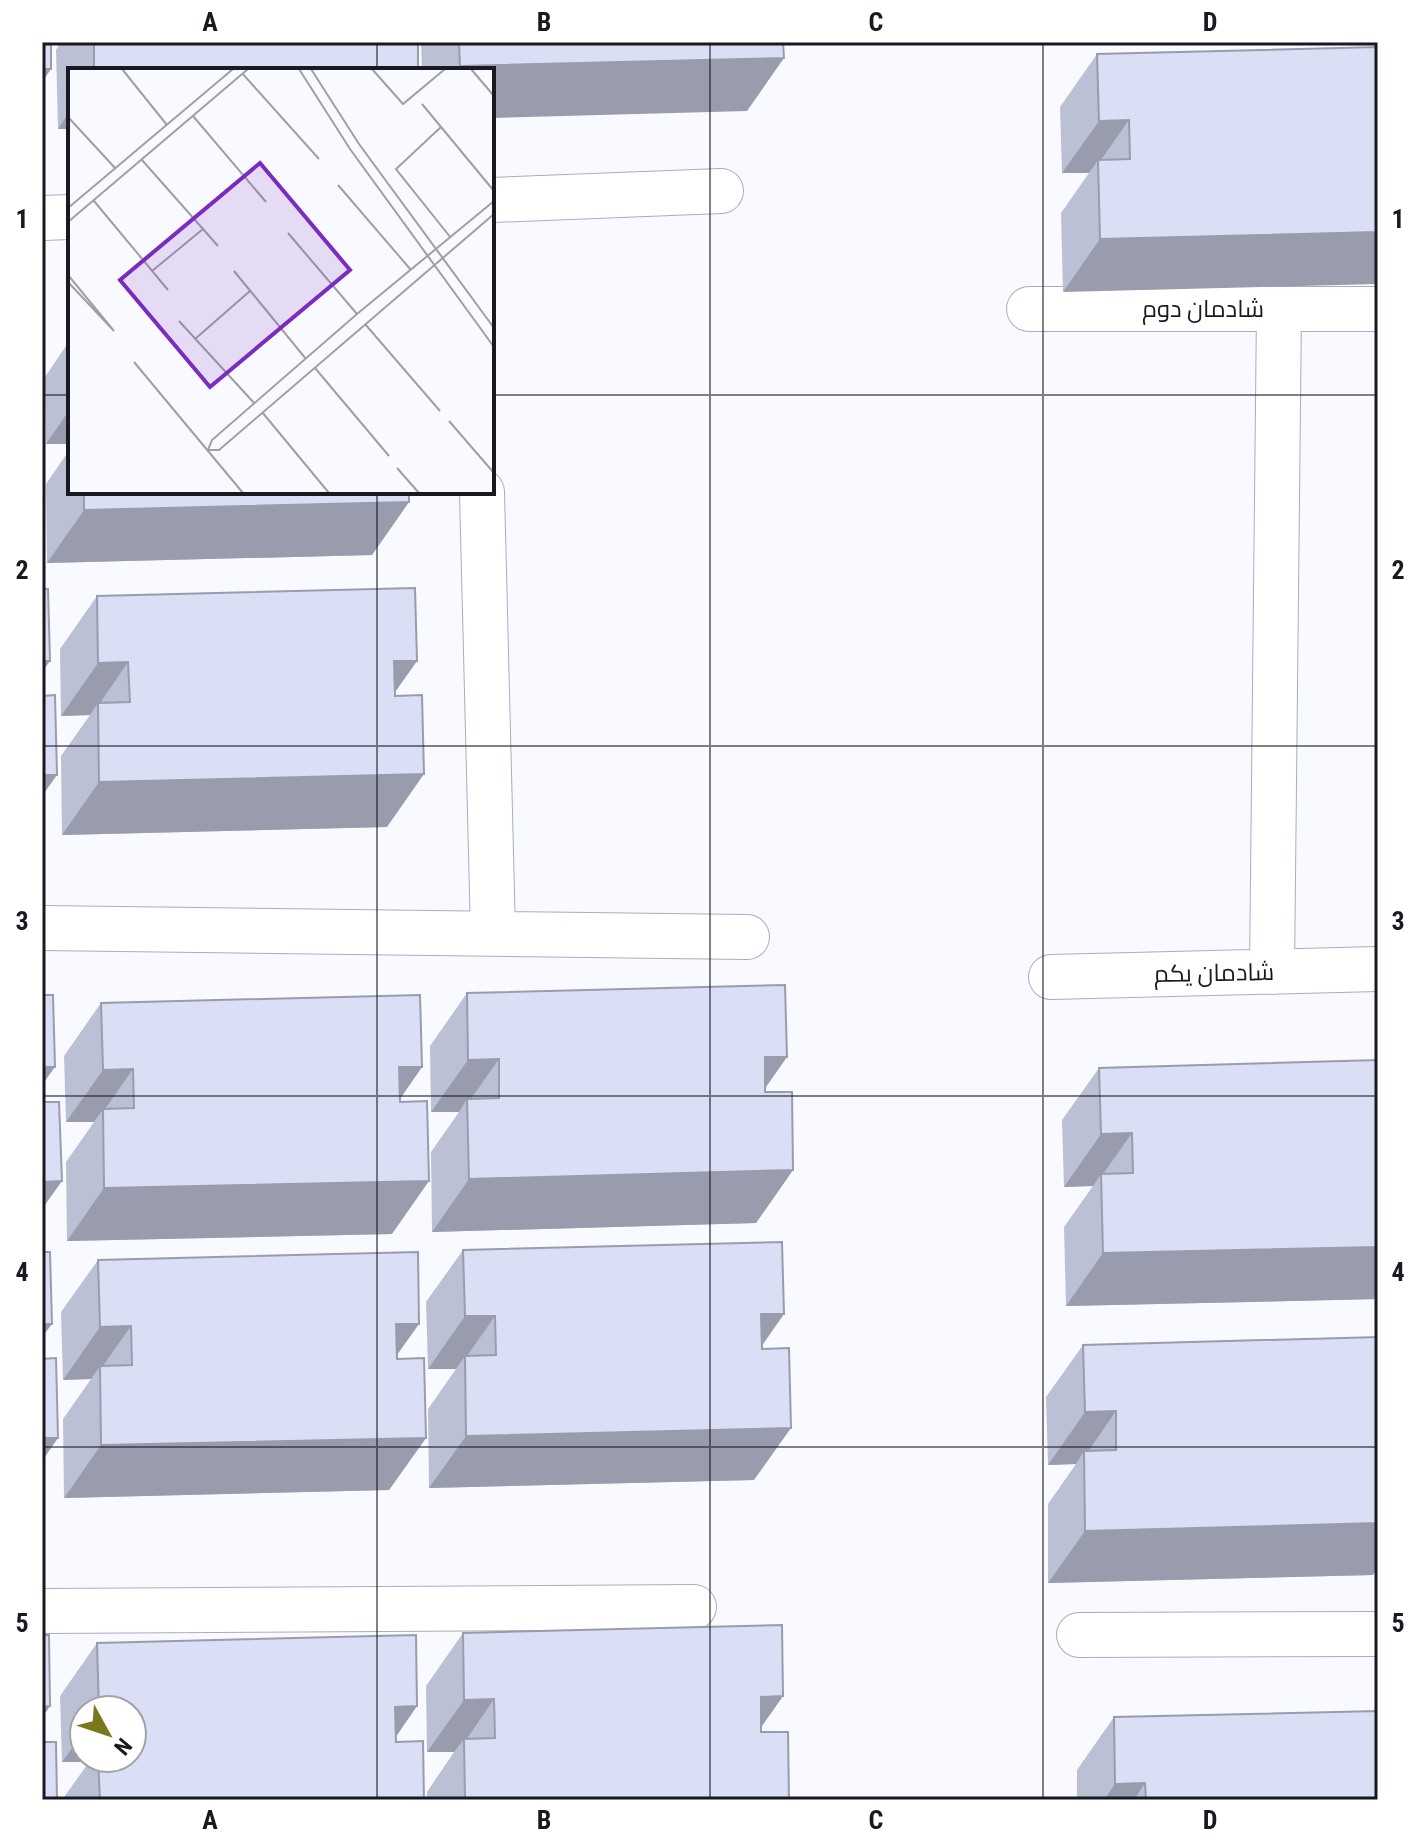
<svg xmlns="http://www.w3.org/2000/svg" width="1420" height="1842" font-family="'Roboto Condensed',Cairo,sans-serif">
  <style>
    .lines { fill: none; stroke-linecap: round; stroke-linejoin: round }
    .street-casing { stroke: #a9acc2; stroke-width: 46 }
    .street { stroke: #fff; stroke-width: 44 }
    .wall { fill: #bcc0d4; fill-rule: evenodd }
    .shaded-wall { fill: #999cac }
    .building { fill: #dbdff6; stroke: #999cac; stroke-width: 2 }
    .grid { fill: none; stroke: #181921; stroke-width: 2; stroke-opacity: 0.55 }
    .labels { text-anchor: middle; stroke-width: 6; stroke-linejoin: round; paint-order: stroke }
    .street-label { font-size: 24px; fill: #181921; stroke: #fff }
    .inset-road { fill: none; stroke: #9fa0a6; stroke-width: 2 }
    .view { fill: #7b2cbf; fill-opacity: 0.15; stroke: #7b2cbf; stroke-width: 4 }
    .inset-edge { fill: none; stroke: #181921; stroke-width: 4 }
    .neatline { fill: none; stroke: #181921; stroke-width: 3 }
    .grid-label { font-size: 26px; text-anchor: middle; font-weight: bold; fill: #181921 }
  </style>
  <rect width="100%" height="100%" fill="#f9faff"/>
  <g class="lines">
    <defs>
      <path id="street" d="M 492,200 L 721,191
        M 42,218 L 70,217
        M 1029,309 L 1378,309
        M 482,492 L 493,933
        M 42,928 L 747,937
        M 1272,972 L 1279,309
        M 1051,977 L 1378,969
        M 42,1611 L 694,1607
        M 1079,1635 L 1378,1634"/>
    </defs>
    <use href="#street" class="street-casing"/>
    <use href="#street" class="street"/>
  </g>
  <path class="wall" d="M 61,42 L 418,42 L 418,68 L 417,70 L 70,70 L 70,129 L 58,129 L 56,50 Z
    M 421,42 L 783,42 L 747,111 L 492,70 L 422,70 Z
    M 1378,47 L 1063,292 L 1061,213 L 1089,173 L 1062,173 L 1060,107 L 1097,54 Z
    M 70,340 L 70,444 L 46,444 L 45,377 Z
    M 70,449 L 70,492 L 409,492 L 409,502 L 372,555 L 47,563 L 46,484 Z
    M 97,596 L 417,661 L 395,692 L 387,827 L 62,835 L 61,756 L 90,715 L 61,716 L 60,649 Z
    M 467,993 L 765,1089 L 765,1092 L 793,1170 L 756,1223 L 432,1232 L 431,1152 L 459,1112 L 431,1112 L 430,1046 Z
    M 101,1003 L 422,1067 L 400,1099 L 392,1234 L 67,1241 L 66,1162 L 94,1122 L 66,1122 L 64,1056 Z
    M 1378,1060 L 1378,1299 L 1066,1306 L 1064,1227 L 1093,1186 L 1064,1187 L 1062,1120 L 1099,1068 Z
    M 463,1250 L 784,1314 L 762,1346 L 754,1480 L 429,1488 L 428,1409 L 456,1369 L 428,1369 L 426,1302 Z
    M 98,1260 L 396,1355 L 397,1359 L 426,1438 L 389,1490 L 64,1498 L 63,1419 L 91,1379 L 63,1380 L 61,1312 Z
    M 1083,1345 L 1373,1575 L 1048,1583 L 1048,1504 L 1076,1464 L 1048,1465 L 1046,1397 Z
    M 463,1633 L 783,1696 L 761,1727 L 761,1732 L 789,1800 L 427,1800 L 427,1792 L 454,1752 L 427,1752 L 426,1686 Z
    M 97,1643 L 417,1706 L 396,1737 L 396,1742 L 424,1800 L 62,1800 L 89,1762 L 62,1762 L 60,1696 ZM 84,1710 L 132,1710 L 132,1758 L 84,1758 Z
    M 1114,1717 L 1378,1800 L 1077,1800 L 1077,1770 Z"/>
  <path class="shaded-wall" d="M 784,58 L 747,111 L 492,118 L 492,70 L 457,70 L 460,66 Z
    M 418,68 L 417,70 L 352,70 Z
    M 42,69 L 51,69 L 42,82 Z
    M 70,111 L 70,129 L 58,129 Z
    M 1129,120 L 1098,164 L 1098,160 L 1089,173 L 1062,173 L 1099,121 Z
    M 1378,232 L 1378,284 L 1063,292 L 1100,239 Z
    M 70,409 L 70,444 L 46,444 Z
    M 409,502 L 372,555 L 47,563 L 84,510 Z
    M 42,661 L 50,661 L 42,672 Z
    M 394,661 L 417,661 L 380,713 Z
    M 128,662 L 98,706 L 98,703 L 90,715 L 61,716 L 98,663 Z
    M 424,774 L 387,827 L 62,835 L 99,782 Z
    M 42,775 L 57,775 L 42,796 Z
    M 765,1057 L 787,1057 L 750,1110 Z
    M 499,1059 L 468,1103 L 467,1099 L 459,1112 L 431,1112 L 468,1060 Z
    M 42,1067 L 55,1067 L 42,1085 Z
    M 399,1067 L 422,1067 L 385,1120 Z
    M 133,1069 L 103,1112 L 103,1109 L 94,1122 L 66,1122 L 103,1070 Z
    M 1132,1133 L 1101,1177 L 1101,1174 L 1093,1186 L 1064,1187 L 1101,1134 Z
    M 793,1170 L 756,1223 L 432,1232 L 469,1179 Z
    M 62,1181 L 42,1209 L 42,1182 Z
    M 429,1181 L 392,1234 L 67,1241 L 104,1188 Z
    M 1378,1247 L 1378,1299 L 1066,1306 L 1103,1253 Z
    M 761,1314 L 784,1314 L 747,1366 Z
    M 465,1316 L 495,1316 L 465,1359 L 465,1356 L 456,1369 L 428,1369 Z
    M 42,1324 L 52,1324 L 42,1337 Z
    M 396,1324 L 419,1324 L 382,1376 Z
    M 131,1326 L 100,1370 L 100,1366 L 91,1379 L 63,1380 L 100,1327 Z
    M 1116,1411 L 1085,1456 L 1084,1451 L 1076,1464 L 1048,1465 L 1085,1412 Z
    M 791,1428 L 754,1480 L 429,1488 L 466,1436 Z
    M 42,1438 L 58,1438 L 42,1461 Z
    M 426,1438 L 389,1490 L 64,1498 L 101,1445 Z
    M 1378,1523 L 1378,1569 L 1373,1575 L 1048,1583 L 1085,1531 Z
    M 783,1696 L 746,1749 L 761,1697 Z
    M 494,1699 L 464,1743 L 464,1739 L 454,1752 L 427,1752 L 464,1700 Z
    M 50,1706 L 42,1718 L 42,1707 Z
    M 417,1706 L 380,1759 L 395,1707 Z
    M 84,1731 L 84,1758 L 92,1758 L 89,1762 L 62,1762 Z
    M 1145,1783 L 1134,1800 L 1104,1800 L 1115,1784 Z"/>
  <path class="building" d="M 42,42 L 51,42 L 51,69 L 42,69 Z
    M 94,42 L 418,42 L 418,68 L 352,70 L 94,70 Z
    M 459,42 L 783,42 L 784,58 L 460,66 Z
    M 1378,47 L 1378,232 L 1100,239 L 1098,160 L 1130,159 L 1129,120 L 1099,121 L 1097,54 Z
    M 84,492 L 409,492 L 409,502 L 84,510 Z
    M 415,588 L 417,661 L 394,661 L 395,696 L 422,695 L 424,774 L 99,782 L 98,703 L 130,702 L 128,662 L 98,663 L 97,596 Z
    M 42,589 L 48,589 L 50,661 L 42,661 Z
    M 55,695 L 57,775 L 42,775 L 42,696 Z
    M 785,985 L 787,1057 L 765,1057 L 765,1092 L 792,1092 L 793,1170 L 469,1179 L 467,1099 L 499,1098 L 499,1059 L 468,1060 L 467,993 Z
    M 42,995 L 53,995 L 55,1067 L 42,1067 Z
    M 420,995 L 422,1067 L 399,1067 L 400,1102 L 427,1101 L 429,1181 L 104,1188 L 103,1109 L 134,1108 L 133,1069 L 103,1070 L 101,1003 Z
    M 1378,1060 L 1378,1247 L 1103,1253 L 1101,1174 L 1133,1173 L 1132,1133 L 1101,1134 L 1099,1068 Z
    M 42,1102 L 59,1102 L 62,1181 L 42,1182 Z
    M 782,1242 L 784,1314 L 761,1314 L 762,1349 L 789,1348 L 791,1428 L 466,1436 L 465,1356 L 496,1355 L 495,1316 L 465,1316 L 463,1250 Z
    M 42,1252 L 50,1252 L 52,1324 L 42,1324 Z
    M 418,1252 L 419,1324 L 396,1324 L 397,1359 L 424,1358 L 426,1438 L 101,1445 L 100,1366 L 132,1365 L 131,1326 L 100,1327 L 98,1260 Z
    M 1378,1337 L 1378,1523 L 1085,1531 L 1084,1451 L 1116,1450 L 1116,1411 L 1085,1412 L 1083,1345 Z
    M 56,1358 L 58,1438 L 42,1438 L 42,1359 Z
    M 782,1625 L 783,1696 L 761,1697 L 761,1732 L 788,1732 L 789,1800 L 465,1800 L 464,1739 L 495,1738 L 494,1699 L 464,1700 L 463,1633 Z
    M 42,1635 L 49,1635 L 50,1706 L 42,1707 Z
    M 416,1635 L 417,1706 L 395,1707 L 396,1742 L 423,1741 L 424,1800 L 100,1800 L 98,1758 L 132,1758 L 132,1710 L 129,1710 L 129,1709 L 99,1710 L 97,1643 Z
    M 1378,1711 L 1378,1800 L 1146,1800 L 1145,1783 L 1115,1784 L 1114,1717 Z
    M 42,1742 L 56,1742 L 57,1800 L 42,1800 Z"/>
  <path class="grid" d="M 377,42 L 377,70M 710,42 L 710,1800M 1043,42 L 1043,1800M 42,395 L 70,395M 492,395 L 1378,395M 377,492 L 377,1800M 42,746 L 1378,746M 42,1096 L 1378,1096M 42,1447 L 1378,1447"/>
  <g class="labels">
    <g class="street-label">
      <text x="1203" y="317">شادمان دوم</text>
      <text transform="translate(1214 973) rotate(-1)" y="8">شادمان یکم</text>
    </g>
  </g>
  <g transform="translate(68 68)">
    <rect width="426" height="426" fill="#f9faff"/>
    <path class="inset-road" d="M 54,1 L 99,57M 231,1 L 282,81 L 426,279M 243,1 L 291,76 L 426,260M 304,1 L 335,36 L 377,1M 403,1 L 426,28M 174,5 L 251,91M 354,36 L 426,123M 125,48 L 198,134M 0,49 L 48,101M 373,59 L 328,101 L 383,170M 74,92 L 150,178M 270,117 L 343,202M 26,133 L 100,222M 426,133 L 289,246 L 144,372 L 140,382 L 151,382 L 426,146M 0,140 L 165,1M 0,154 L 180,1M 220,165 L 289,246M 84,203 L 135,161M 166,203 L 238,291M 0,207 L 46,263 L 0,214M 111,253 L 187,336M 297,256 L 372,343M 127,271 L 182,223M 66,294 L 175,425M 247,300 L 321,388M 194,344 L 261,425M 381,353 L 426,405M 329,400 L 351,425"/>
    <path class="view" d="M 192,95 L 282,202 L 142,319 L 52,212 Z"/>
    <rect width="426" height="426" class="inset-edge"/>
  </g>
  <rect width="1420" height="1842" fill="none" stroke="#ffffff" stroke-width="88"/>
  <g transform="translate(108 1734) rotate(130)"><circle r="38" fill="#ffffff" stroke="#a3a3a6" stroke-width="2"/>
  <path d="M0-6L14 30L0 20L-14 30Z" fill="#7b771d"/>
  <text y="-12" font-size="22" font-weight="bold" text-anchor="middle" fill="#181921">N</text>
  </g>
  <rect x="44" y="44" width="1332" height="1754" class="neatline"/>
  <g class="grid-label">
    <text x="210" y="31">A</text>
    <text x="544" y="31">B</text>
    <text x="876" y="31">C</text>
    <text x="1210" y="31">D</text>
    <text x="22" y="228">1</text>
    <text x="1398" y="228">1</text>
    <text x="22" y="579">2</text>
    <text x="1398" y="579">2</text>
    <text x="22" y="930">3</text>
    <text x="1398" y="930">3</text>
    <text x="22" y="1281">4</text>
    <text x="1398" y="1281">4</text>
    <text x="22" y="1632">5</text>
    <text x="1398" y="1632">5</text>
    <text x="210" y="1829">A</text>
    <text x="544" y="1829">B</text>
    <text x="876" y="1829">C</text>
    <text x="1210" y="1829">D</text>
  </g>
</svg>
